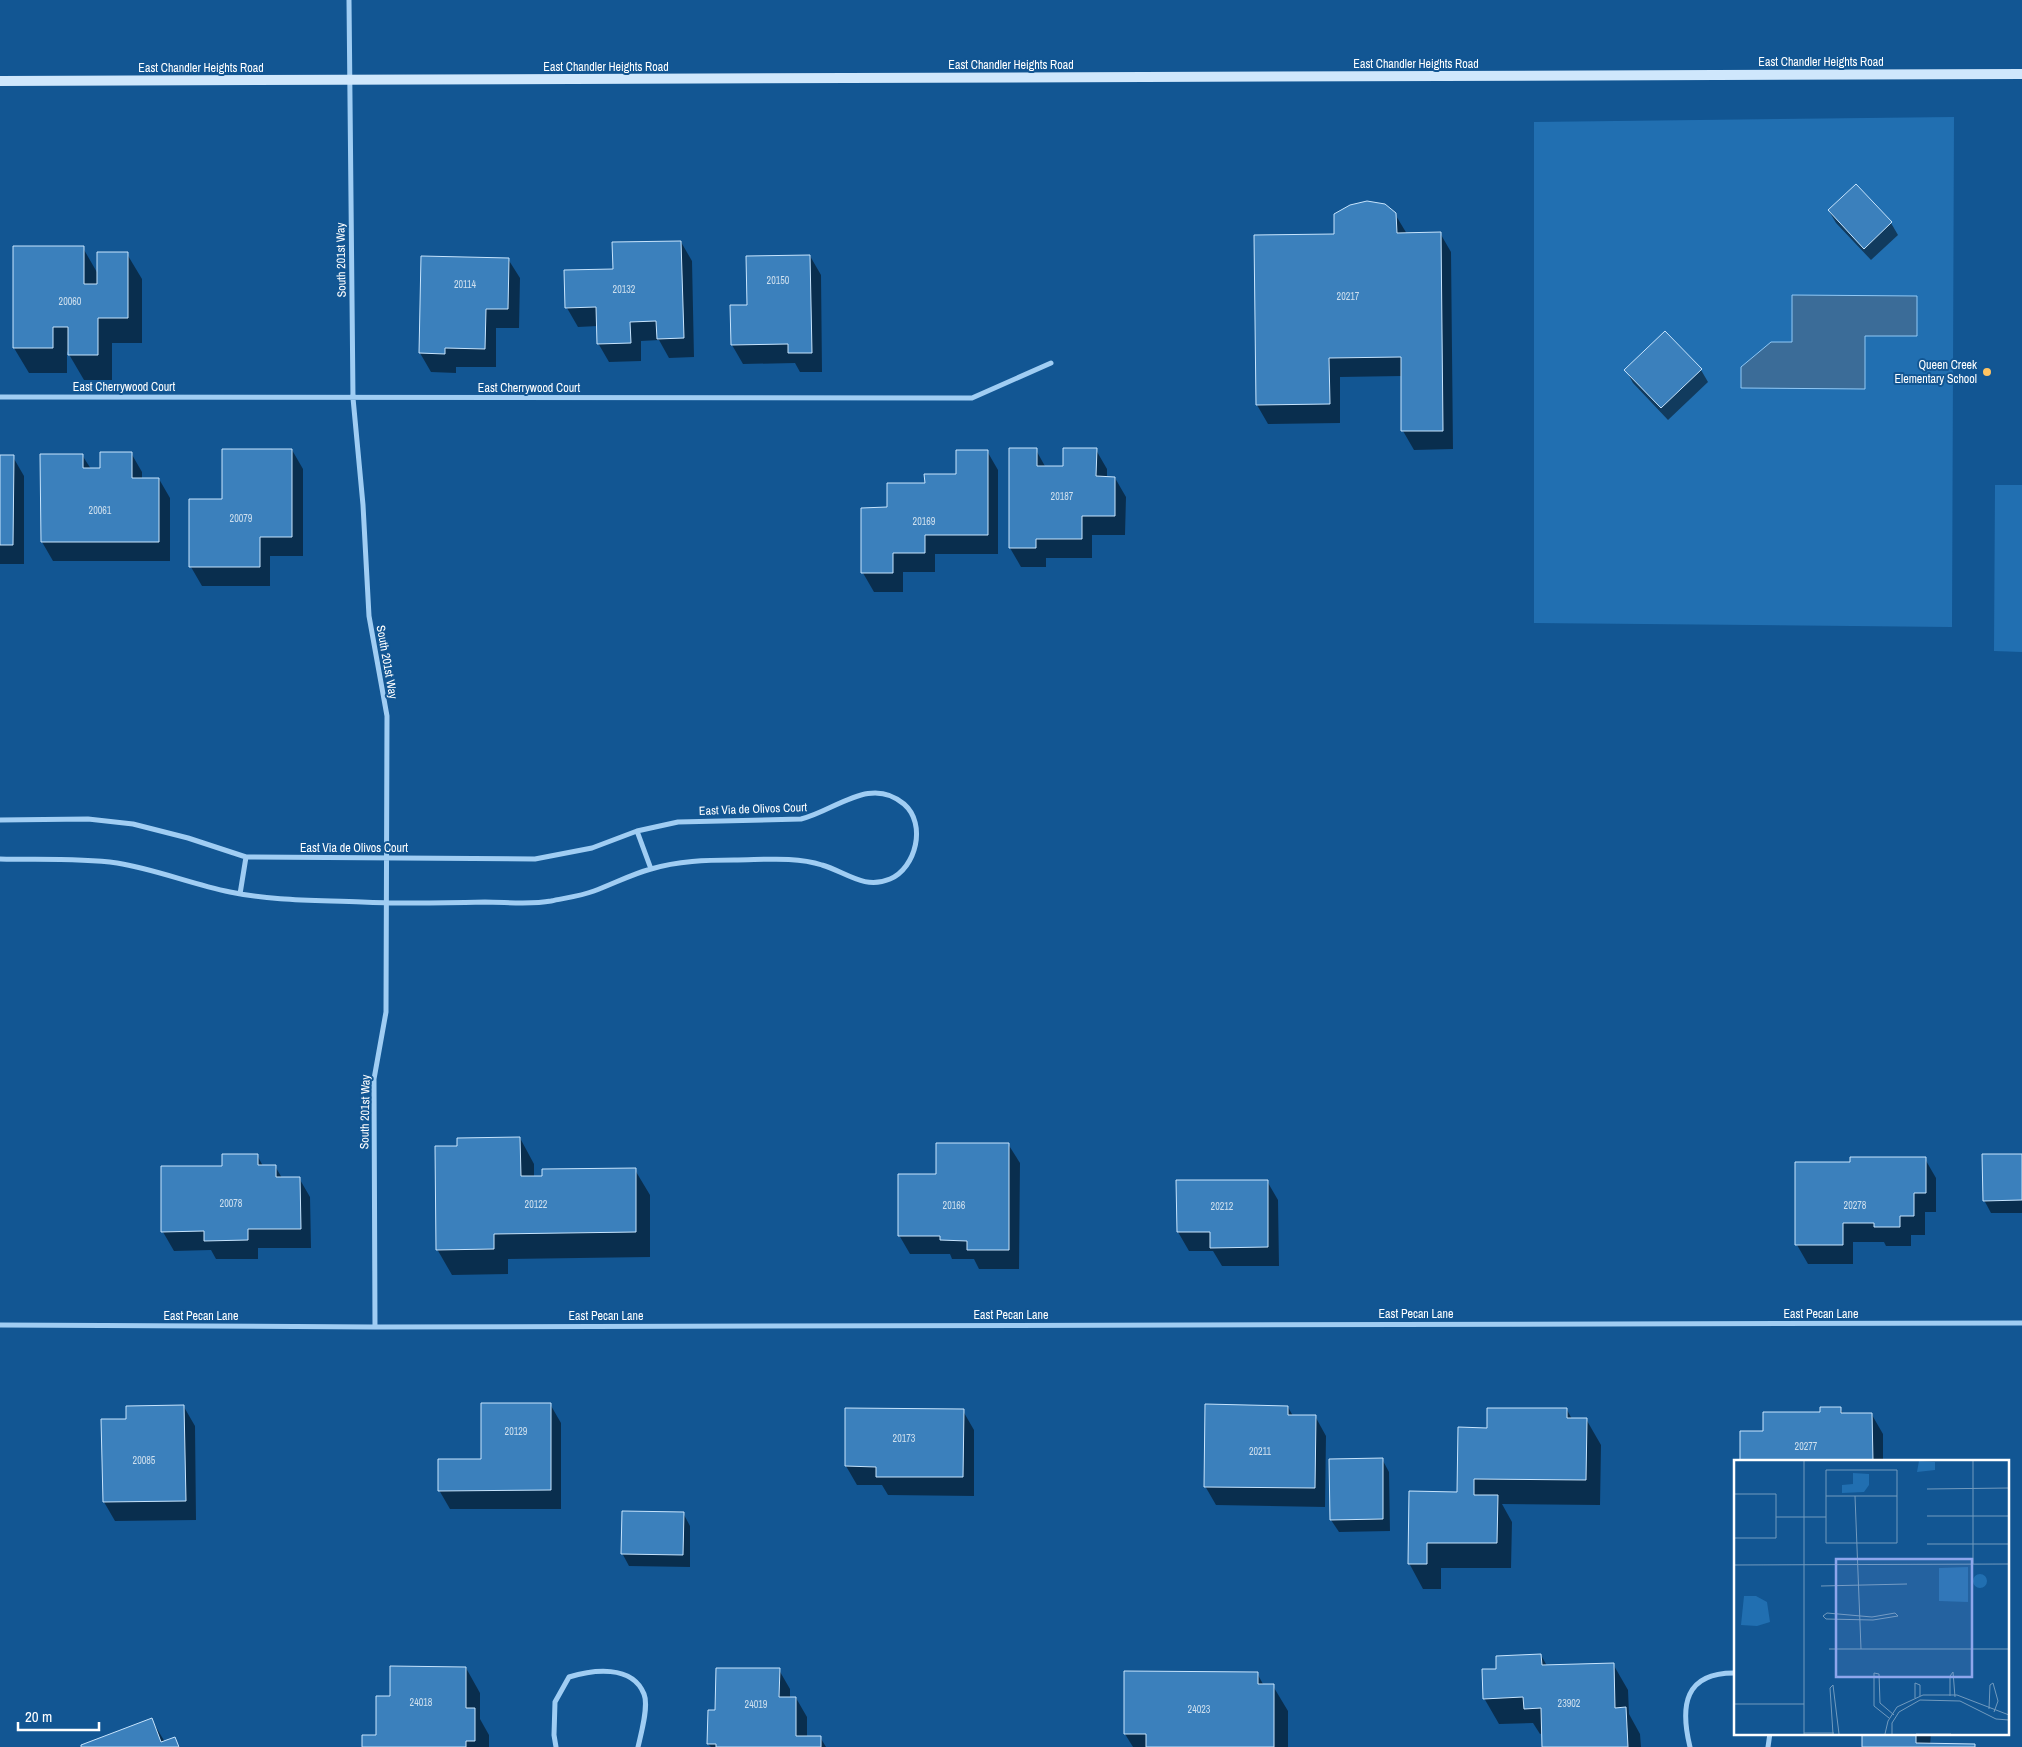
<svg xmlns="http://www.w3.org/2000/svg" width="2022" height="1747" font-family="'Archivo Narrow',sans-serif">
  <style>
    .green { fill: #216fb1 }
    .water { fill: #3b6c98; stroke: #91c9f6 }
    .shadow { fill: #0007 }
    .building { fill: #3b80bc; stroke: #c7e4fd }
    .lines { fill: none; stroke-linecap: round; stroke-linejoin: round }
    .minor { stroke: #a0cdf3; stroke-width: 5 }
    .secondary { stroke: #cfe7fc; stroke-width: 10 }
    .poi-dot { fill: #ffc361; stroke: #125693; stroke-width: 2 }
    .labels { text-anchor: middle; stroke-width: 4; stroke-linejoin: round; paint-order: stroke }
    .number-label { font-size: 10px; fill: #cedfee }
    .street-label { font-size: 12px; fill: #fff; stroke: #125693 }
    .poi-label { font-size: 12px; fill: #fff; stroke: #125693; text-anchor: end }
    .inset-road { fill: none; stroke: #719abe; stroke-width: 1 }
    .view { fill: #8ea6ec; fill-opacity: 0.15; stroke: #8ea6ec; stroke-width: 2.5 }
    .inset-edge { fill: none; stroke: #fff; stroke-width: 2.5 }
  </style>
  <rect width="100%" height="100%" fill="#125693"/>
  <path class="green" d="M 1954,117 L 1952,627 L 1534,623 L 1534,122 Z
    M 1995,485 L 2022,485 L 2022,652 L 1994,651 Z"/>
  <path class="water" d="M 1792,295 L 1917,296 L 1917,336 L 1865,336 L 1865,389 L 1741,388 L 1741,367 L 1771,342 L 1792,342 Z"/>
  <path class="shadow" d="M 1829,211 L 1891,223 L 1898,235 L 1871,260 L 1836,223 Z
    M 1395,214 L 1407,234 L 1440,233 L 1451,252 L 1453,449 L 1414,450 L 1403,431 L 1402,376 L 1340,377 L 1340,423 L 1268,424 L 1257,405 L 1336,236 Z
    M 681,242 L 692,261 L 694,357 L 669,358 L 659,340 L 641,341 L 641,361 L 609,362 L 598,343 L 598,326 L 578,327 L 567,308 L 566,271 L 614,270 Z
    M 83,248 L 98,274 L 127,254 L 142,279 L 142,343 L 112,343 L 112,380 L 84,380 L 67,351 L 67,373 L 29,373 L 14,348 Z
    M 810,256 L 821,275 L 822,372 L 800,372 L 795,363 L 743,364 L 732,345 L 748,306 Z
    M 422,258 L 508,259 L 520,278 L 519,328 L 496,328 L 496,367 L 456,367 L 456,373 L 431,372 L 420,353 Z
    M 1626,370 L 1701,370 L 1708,382 L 1668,420 L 1633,383 Z
    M 292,450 L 303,469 L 303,556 L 270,556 L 270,586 L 202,586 L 191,567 L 191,501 L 223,501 Z
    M 1036,450 L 1046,468 L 1064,468 L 1096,450 L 1107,469 L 1107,478 L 1115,478 L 1126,497 L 1125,535 L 1092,535 L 1092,558 L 1046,558 L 1046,567 L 1021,567 L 1010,548 Z
    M 987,451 L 998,470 L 998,554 L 935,554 L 935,572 L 903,572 L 903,592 L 874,592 L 863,573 L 889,509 L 926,484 L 957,476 Z
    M 131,453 L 142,472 L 142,479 L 159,479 L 170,498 L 170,561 L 53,561 L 42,542 L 82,455 L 91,469 L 102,469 Z
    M 0,457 L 13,457 L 24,476 L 24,564 L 0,564 Z
    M 520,1138 L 534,1164 L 534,1178 L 635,1170 L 650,1195 L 650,1257 L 508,1259 L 508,1274 L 452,1275 L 437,1249 L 459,1147 Z
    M 1008,1144 L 1020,1163 L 1019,1269 L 979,1269 L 974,1259 L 952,1259 L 950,1254 L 910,1254 L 899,1235 L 937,1175 Z
    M 257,1155 L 263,1166 L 275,1166 L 282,1178 L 299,1178 L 310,1197 L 311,1248 L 258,1248 L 258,1259 L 216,1259 L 211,1250 L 174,1251 L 163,1232 L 223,1167 Z
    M 2022,1155 L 2022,1213 L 1991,1213 L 1984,1200 Z
    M 1925,1159 L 1936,1178 L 1936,1212 L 1925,1212 L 1925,1235 L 1911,1235 L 1911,1246 L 1886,1246 L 1884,1242 L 1853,1242 L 1853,1264 L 1808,1264 L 1797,1245 L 1797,1164 L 1852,1164 Z
    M 1267,1181 L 1278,1200 L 1279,1266 L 1222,1266 L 1213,1251 L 1189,1251 L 1178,1232 L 1177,1182 Z
    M 550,1404 L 561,1423 L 561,1509 L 450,1509 L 439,1490 L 482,1460 Z
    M 184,1407 L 195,1426 L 196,1520 L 115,1521 L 104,1502 L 127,1420 Z
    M 1288,1407 L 1293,1416 L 1315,1416 L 1326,1436 L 1325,1507 L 1216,1505 L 1205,1486 Z
    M 1840,1408 L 1844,1415 L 1872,1415 L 1883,1434 L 1883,1461 L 1742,1461 L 1764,1432 Z
    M 1567,1410 L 1572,1419 L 1586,1419 L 1601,1445 L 1600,1505 L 1502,1504 L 1512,1522 L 1511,1568 L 1441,1568 L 1441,1589 L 1423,1589 L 1409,1563 L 1458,1493 L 1488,1429 Z
    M 963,1411 L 974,1430 L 974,1496 L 888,1495 L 882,1485 L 857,1485 L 846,1466 Z
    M 1382,1459 L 1389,1472 L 1390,1531 L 1339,1532 L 1331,1520 Z
    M 683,1513 L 690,1526 L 690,1567 L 629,1566 L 622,1553 Z
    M 1541,1655 L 1547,1666 L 1613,1664 L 1628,1690 L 1629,1714 L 1640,1734 L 1641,1747 L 1544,1747 L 1543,1733 L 1540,1734 L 1533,1723 L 1499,1724 L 1484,1698 L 1497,1670 Z
    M 466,1668 L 480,1693 L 480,1719 L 489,1735 L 489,1747 L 363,1747 L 377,1737 L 391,1697 Z
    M 779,1670 L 790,1689 L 790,1698 L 796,1698 L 807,1717 L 807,1737 L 820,1737 L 826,1747 L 711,1747 L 708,1744 L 716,1712 Z
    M 1125,1672 L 1257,1673 L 1264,1686 L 1273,1686 L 1288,1711 L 1288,1747 L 1133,1747 L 1125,1734 Z
    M 151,1719 L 165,1742 L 175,1739 L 180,1747 L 83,1747 Z
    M 1863,1733 L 1931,1733 L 1930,1745 L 1975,1747 L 1863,1747 Z"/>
  <path class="building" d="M 1856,184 L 1892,222 L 1864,249 L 1828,210 Z
    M 1367,201 L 1385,204 L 1396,213 L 1397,233 L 1441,232 L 1443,431 L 1401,431 L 1401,357 L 1329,358 L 1330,404 L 1256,405 L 1254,235 L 1334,234 L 1334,214 L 1350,205 Z
    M 681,241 L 684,338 L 657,339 L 656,321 L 630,322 L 631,343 L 597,344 L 596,307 L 565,308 L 564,270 L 613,269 L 612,242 Z
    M 13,246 L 84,246 L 84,284 L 97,284 L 97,252 L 128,252 L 128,318 L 98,318 L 98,355 L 68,355 L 68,327 L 53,327 L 53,348 L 13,348 Z
    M 810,255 L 812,353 L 788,353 L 788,344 L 731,345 L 730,305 L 747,305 L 746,256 Z
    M 421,256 L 509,258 L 508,309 L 486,309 L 485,349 L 445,348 L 445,354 L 419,353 Z
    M 1665,331 L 1702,369 L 1661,408 L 1624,370 Z
    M 1009,448 L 1037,448 L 1037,466 L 1063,466 L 1063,448 L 1097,448 L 1096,476 L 1115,477 L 1115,516 L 1082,516 L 1082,539 L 1036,539 L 1036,548 L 1009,548 Z
    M 222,449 L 292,449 L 292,537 L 260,537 L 260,567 L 189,567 L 189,499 L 222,499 Z
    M 956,450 L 988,450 L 988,535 L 925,535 L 925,553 L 893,553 L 893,573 L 861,573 L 861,508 L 887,507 L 887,483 L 925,483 L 924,474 L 956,474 Z
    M 100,452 L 132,452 L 132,478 L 159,478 L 159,542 L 41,542 L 40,454 L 83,454 L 83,468 L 100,468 Z
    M 0,455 L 14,455 L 13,545 L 0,545 Z
    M 520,1137 L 521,1176 L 542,1176 L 542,1169 L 636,1168 L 636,1232 L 494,1234 L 494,1249 L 436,1250 L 435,1146 L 457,1146 L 457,1138 Z
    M 936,1143 L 1009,1143 L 1009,1250 L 967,1250 L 967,1241 L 940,1240 L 940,1236 L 898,1236 L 898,1174 L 936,1174 Z
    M 222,1154 L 258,1154 L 258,1165 L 276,1165 L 276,1177 L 300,1177 L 301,1229 L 248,1229 L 248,1240 L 204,1241 L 204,1231 L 161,1232 L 161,1166 L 222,1166 Z
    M 1982,1154 L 2022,1154 L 2022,1200 L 1983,1201 Z
    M 1850,1157 L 1926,1157 L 1926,1193 L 1914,1193 L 1914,1216 L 1900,1216 L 1900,1227 L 1874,1227 L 1874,1223 L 1843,1223 L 1843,1245 L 1795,1245 L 1795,1162 L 1850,1162 Z
    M 1176,1180 L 1268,1180 L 1268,1247 L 1210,1248 L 1210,1232 L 1177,1232 Z
    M 481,1403 L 551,1403 L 551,1490 L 438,1491 L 438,1459 L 481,1459 Z
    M 1205,1404 L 1288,1406 L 1288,1415 L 1316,1415 L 1315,1488 L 1204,1487 Z
    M 184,1405 L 186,1501 L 103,1502 L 101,1419 L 126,1419 L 126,1406 Z
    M 1820,1407 L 1841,1407 L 1841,1413 L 1872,1413 L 1873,1461 L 1740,1461 L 1740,1431 L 1763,1431 L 1763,1412 L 1820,1412 Z
    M 845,1408 L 964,1409 L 963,1477 L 876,1477 L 876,1467 L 845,1466 Z
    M 1487,1408 L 1567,1408 L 1567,1418 L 1587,1418 L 1586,1480 L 1474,1479 L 1474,1495 L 1498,1495 L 1497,1543 L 1427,1543 L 1427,1564 L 1408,1564 L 1409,1491 L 1457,1492 L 1458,1427 L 1487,1428 Z
    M 1383,1458 L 1383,1519 L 1330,1520 L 1329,1459 Z
    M 622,1511 L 684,1512 L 683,1555 L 621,1554 Z
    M 1541,1654 L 1542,1665 L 1614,1663 L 1615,1708 L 1626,1707 L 1628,1747 L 1542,1747 L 1541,1708 L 1524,1709 L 1523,1697 L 1483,1699 L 1482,1669 L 1496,1669 L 1496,1656 Z
    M 390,1666 L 466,1667 L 466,1708 L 475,1708 L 475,1741 L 466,1741 L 466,1747 L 362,1747 L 362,1735 L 376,1735 L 376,1696 L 390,1696 Z
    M 716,1668 L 780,1668 L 779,1697 L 796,1697 L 796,1736 L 821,1736 L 821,1747 L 716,1747 L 716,1744 L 707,1744 L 708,1710 L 715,1710 Z
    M 1124,1671 L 1258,1672 L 1258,1684 L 1274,1684 L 1274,1747 L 1146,1747 L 1146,1734 L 1124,1734 Z
    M 152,1718 L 161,1742 L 175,1737 L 179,1747 L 81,1747 L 81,1745 Z
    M 1862,1733 L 1916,1733 L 1916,1743 L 1975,1744 L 1975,1747 L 1862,1747 Z"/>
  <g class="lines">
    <path class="minor" d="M 349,0 L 353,398 L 363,505 L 369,616 L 387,716 L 386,1012 L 374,1079 L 375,1327
      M 0,397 L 972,398 L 1051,363
      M 0,820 L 88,819 L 133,824 L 188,838 L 246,857 L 535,859 L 592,848 L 637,831 L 678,822 L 801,819 C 835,811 870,775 904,804 C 927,824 916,868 890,879 C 864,890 846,872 822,865 C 795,856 762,860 734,860 C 706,860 678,861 651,869 C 632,874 613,884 594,891 C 581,896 565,898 551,901 C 530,905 506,902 485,902 C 444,903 403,904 362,902 C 318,900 273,901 230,892 C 191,884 155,869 117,863 C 78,858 39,860 0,859
      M 637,831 L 651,869
      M 240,894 L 246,857
      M 0,1325 L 375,1327 L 2022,1323
      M 556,1747 L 554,1735 L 555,1702 L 569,1677 C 592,1670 632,1664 644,1694 C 649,1706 641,1734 638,1747
      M 1690,1747 C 1680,1706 1684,1672 1736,1673
      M 1768,1747 L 1770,1733"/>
    <path class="secondary" d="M 0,81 L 2022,74"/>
  </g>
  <circle class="poi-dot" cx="1987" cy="372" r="5"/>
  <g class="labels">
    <g class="number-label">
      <text x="778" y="284">20150</text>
      <text x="465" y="288">20114</text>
      <text x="624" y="293">20132</text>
      <text x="1348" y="300">20217</text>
      <text x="70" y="305">20060</text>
      <text x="1062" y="500">20187</text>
      <text x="100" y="514">20061</text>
      <text x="241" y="522">20079</text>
      <text x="924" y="525">20169</text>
      <text x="231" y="1207">20078</text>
      <text x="536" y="1208">20122</text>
      <text x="954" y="1209">20166</text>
      <text x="1855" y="1209">20278</text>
      <text x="1222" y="1210">20212</text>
      <text x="516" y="1435">20129</text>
      <text x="904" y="1442">20173</text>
      <text x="1806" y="1450">20277</text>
      <text x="1260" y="1455">20211</text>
      <text x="144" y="1464">20085</text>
      <text x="421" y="1706">24018</text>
      <text x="1569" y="1707">23902</text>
      <text x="756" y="1708">24019</text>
      <text x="1199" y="1713">24023</text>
    </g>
    <g class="street-label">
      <text x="1821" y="66">East Chandler Heights Road</text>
      <text x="1416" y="68">East Chandler Heights Road</text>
      <text x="1011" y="69">East Chandler Heights Road</text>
      <text x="606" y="71">East Chandler Heights Road</text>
      <text x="201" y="72">East Chandler Heights Road</text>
      <text transform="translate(341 260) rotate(-91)" y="4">South 201st Way</text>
      <text x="124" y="391">East Cherrywood Court</text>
      <text x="529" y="392">East Cherrywood Court</text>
      <text transform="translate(387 662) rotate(80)" y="4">South 201st Way</text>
      <text transform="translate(753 809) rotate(-2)" y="4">East Via de Olivos Court</text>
      <text x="354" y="852">East Via de Olivos Court</text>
      <text transform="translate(365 1112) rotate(-89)" y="4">South 201st Way</text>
      <text x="1416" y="1318">East Pecan Lane</text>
      <text x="1821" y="1318">East Pecan Lane</text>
      <text x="1011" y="1319">East Pecan Lane</text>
      <text x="201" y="1320">East Pecan Lane</text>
      <text x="606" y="1320">East Pecan Lane</text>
    </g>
    <g class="poi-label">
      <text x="1977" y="369">Queen Creek<tspan x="1977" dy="14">Elementary School</tspan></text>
    </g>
  </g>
  <g transform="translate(1734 1460)">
    <rect width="275" height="275" fill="#125693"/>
    <path d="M 185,1 L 201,2 L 201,10 L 183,12 ZM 119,13 L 135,14 L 135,25 L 130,32 L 108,33 L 108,25 L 119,24 ZM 234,107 L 234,142 L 205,141 L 205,108 ZM239 121a7 7 0 1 1 14 0a7 7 0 1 1-14 0ZM 10,136 L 22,136 L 33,142 L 36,162 L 23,166 L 7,165 Z" fill="#216fb1"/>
    <path class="inset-road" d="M 0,1 L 0,78M 70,1 L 70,274M 239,1 L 239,104M 92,10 L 163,10 L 163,83 L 92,83 ZM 193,29 L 275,28M 0,34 L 42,34 L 42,78 L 0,78M 92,36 L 163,36M 121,36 L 127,189M 193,56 L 275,56M 42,57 L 92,57M 193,84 L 275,84M 0,105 L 275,104M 87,126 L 173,124M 93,153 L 138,157 L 161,153 L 164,156 L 139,160 L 92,159 L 89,156 ZM 95,189 L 275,189M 216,236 L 216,216 L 219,212 L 221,237M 181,238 L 181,223 L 186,225 L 186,236M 0,244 L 70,244M 255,249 L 256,225 L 259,223 L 264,241 L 260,252M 155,258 L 140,246 L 140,213 L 145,214 L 146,243 L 160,255M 70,273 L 100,273M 99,274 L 96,228 L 99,225 L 105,274M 151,274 L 154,261 L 163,247 L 189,235 L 223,235 L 275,255M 158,274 L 158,263 L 165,252 L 186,240 L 226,241 L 262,259 L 275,260M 182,274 L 217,274"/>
    <path class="view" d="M 102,99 L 238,99 L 238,217 L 102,217 Z"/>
    <rect width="275" height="275" class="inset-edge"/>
  </g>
  <path d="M18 1722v8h81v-8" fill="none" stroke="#ffffff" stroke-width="2.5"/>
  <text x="25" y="1722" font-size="15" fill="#ffffff" stroke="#125693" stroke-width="4" paint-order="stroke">20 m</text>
</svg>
